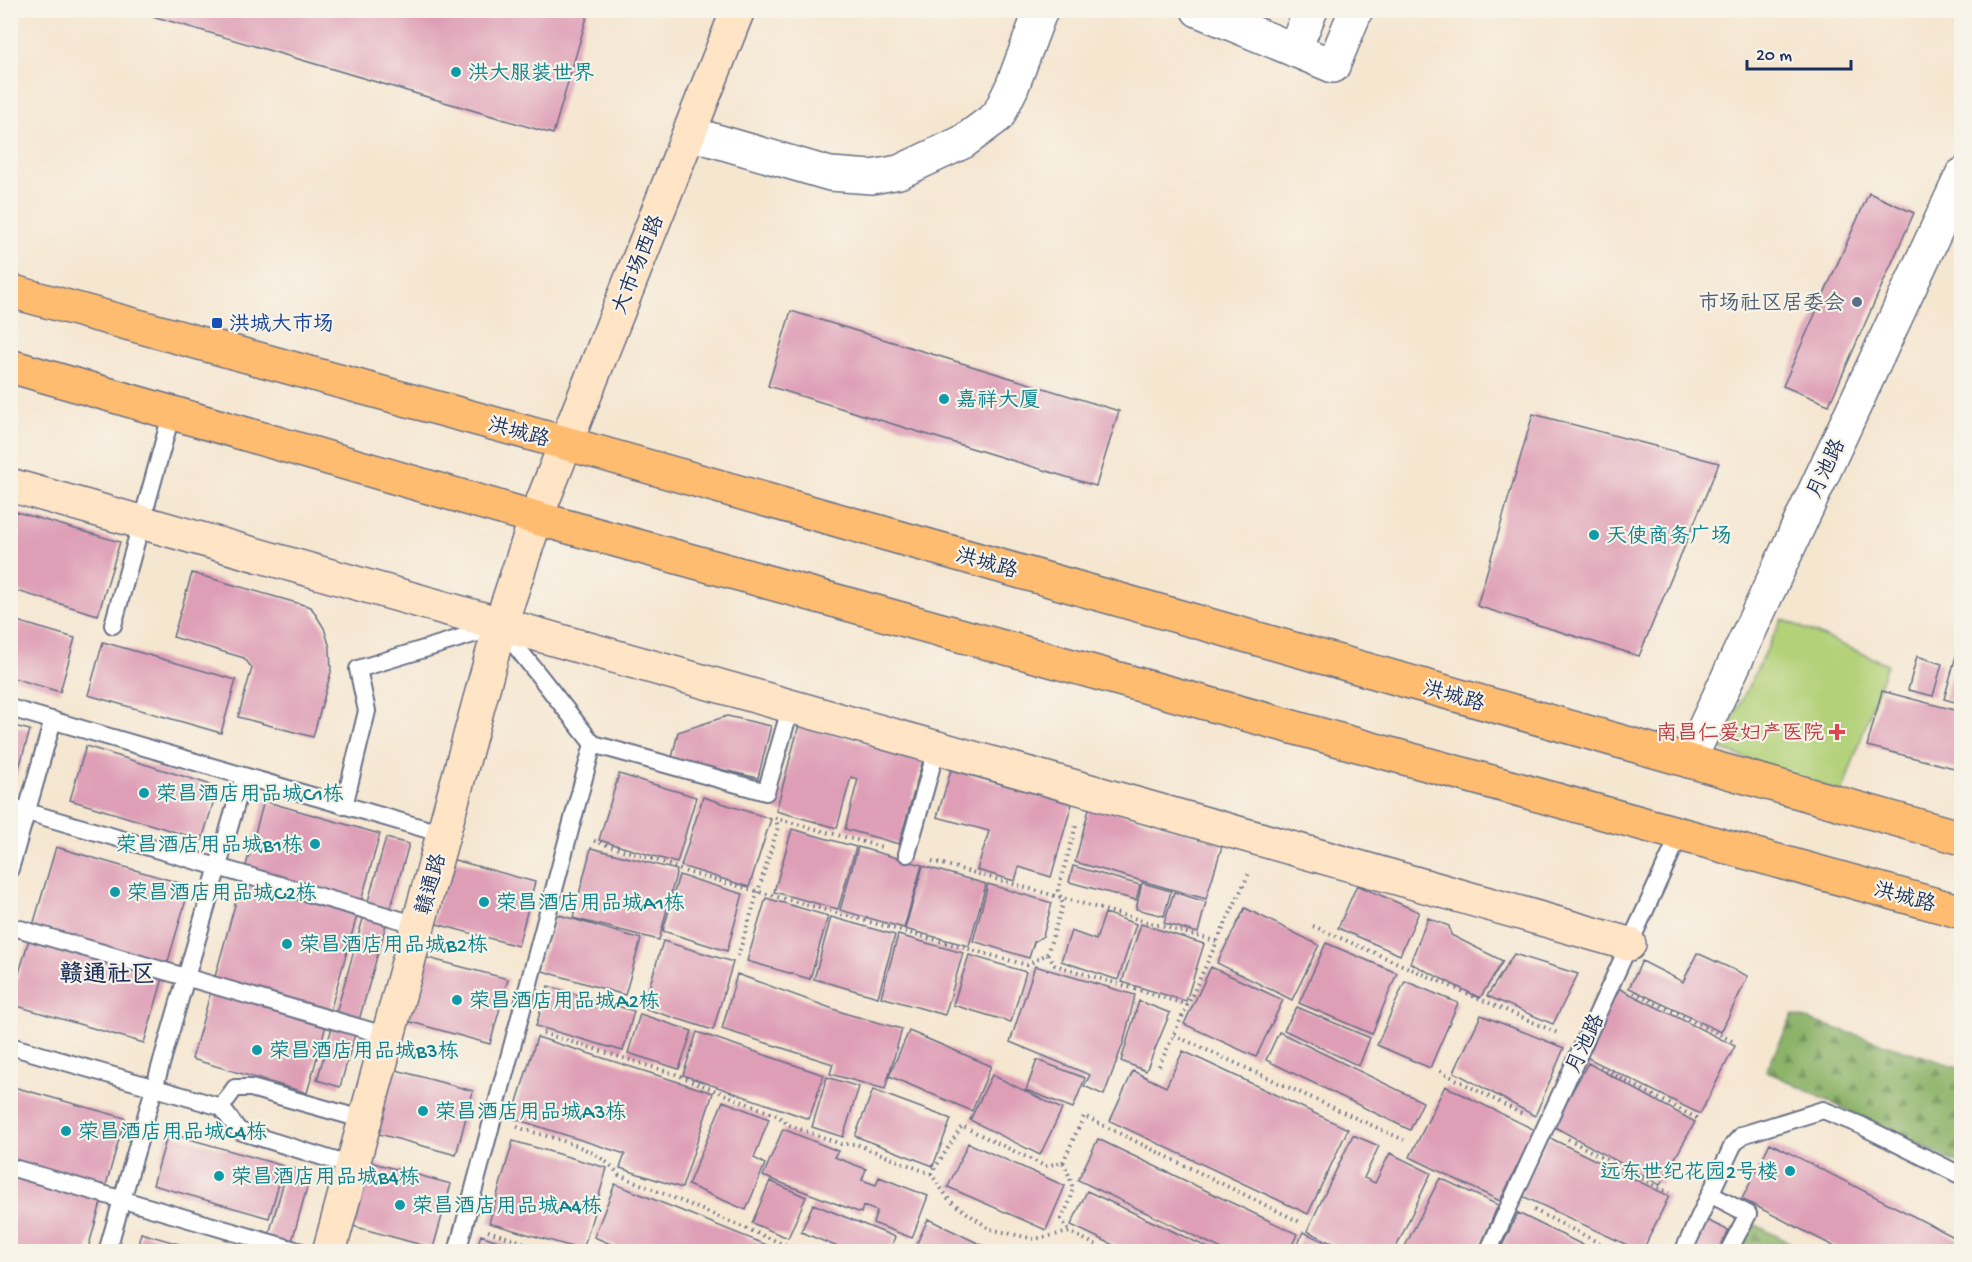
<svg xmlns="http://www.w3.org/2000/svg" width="1972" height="1262" font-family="'Gochi Hand','LXGW WenKai TC',sans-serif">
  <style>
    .forest { fill: url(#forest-firs); stroke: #547164; stroke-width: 1.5 }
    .park { fill: #b2d179; stroke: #66806c; stroke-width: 1.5 }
    .building { fill: #de9eb6 }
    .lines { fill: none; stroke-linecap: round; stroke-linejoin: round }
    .lane-casing { stroke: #676f86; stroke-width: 20 }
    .street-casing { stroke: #676f86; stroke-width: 36 }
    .secondary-casing { stroke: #676f86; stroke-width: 36 }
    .highway-casing { stroke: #676f86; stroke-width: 36 }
    .path { stroke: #676f86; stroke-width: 4; stroke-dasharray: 1.5 4.5; stroke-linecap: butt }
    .lane { stroke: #fff; stroke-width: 16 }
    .street { stroke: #fff; stroke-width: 33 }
    .secondary { stroke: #ffe4c6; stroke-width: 33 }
    .highway { stroke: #febc70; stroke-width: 33 }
    .culture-dot { fill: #0f9aa8; stroke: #f7f3e8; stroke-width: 2 }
    .service-dot { fill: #5c6f8a; stroke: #f7f3e8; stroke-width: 2 }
    .transit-dot { fill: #1a4fb4; stroke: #f7f3e8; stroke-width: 2 }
    .health-dot { fill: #e0444e; stroke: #f7f3e8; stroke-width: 2 }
    .labels { text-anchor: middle; stroke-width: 4.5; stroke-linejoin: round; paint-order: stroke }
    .culture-label { font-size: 21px; fill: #0d838f; stroke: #f7f3e8; text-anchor: start }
    .street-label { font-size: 21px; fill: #1b2f5e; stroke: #f7f3e8 }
    .service-label { font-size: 21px; fill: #4e5e75; stroke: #f7f3e8; text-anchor: end }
    .transit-label { font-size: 21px; fill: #164399; stroke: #f7f3e8; text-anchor: start }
    .health-label { font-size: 21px; fill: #be3a42; stroke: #f7f3e8; text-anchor: end }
    .quarter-label { font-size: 24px; font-weight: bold; fill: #1b2f5e; stroke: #f7f3e8 }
  </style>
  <defs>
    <pattern id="forest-firs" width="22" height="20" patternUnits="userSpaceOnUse" patternTransform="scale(1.5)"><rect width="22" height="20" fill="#8db369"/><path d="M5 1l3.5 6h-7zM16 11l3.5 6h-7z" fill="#72925a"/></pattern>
  </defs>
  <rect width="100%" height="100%" fill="#f7f3e8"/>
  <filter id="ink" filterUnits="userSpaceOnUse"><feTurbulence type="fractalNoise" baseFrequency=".0167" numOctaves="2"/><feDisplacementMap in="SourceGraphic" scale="12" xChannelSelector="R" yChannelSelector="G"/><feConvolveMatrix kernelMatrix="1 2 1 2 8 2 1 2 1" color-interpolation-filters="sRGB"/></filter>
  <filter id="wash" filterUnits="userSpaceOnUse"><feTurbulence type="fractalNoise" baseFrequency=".008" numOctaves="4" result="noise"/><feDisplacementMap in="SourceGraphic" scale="24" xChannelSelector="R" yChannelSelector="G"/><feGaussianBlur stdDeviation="1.35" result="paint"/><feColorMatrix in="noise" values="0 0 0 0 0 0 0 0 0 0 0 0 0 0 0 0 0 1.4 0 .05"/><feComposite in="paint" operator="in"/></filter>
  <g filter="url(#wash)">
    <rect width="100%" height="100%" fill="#f5e6d0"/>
    <path class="forest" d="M 1793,1015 L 1961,1068 L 1961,1165 L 1766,1071 Z
      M 1750,1222 L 1806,1251 L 1735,1252 Z"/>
    <path class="park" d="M 1782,619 L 1887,664 L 1842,793 L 1718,748 Z"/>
    <g id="blocks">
      <path class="building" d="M 132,10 L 589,10 L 553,134 Z
        M 1869,193 L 1914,213 L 1829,405 L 1783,386 Z
        M 791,311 L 1119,411 L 1096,486 L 768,386 Z
        M 1533,414 L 1719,463 L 1639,656 L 1477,606 Z
        M 10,510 L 120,542 L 98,615 L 10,589 Z
        M 192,573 L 311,607 L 324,628 L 330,648 L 331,672 L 313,737 L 238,717 L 252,668 L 244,658 L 173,637 Z
        M 10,619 L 75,638 L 60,692 L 10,677 Z
        M 1961,638 L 1962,638 L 1962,704 L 1944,699 Z
        M 103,642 L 236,680 L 221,733 L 88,695 Z
        M 1917,656 L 1942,664 L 1933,696 L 1908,690 Z
        M 1882,691 L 1962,712 L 1962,770 L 1867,746 Z
        M 727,716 L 771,726 L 758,778 L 672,758 L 678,732 Z
        M 10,725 L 30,730 L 15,782 L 10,781 Z
        M 799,725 L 923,760 L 899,844 L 845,829 L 858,779 L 851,777 L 837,828 L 776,811 Z
        M 86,746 L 218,787 L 202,840 L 70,800 Z
        M 951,770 L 1072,804 L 1051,877 L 1019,867 L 1015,881 L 977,870 L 989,831 L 937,817 Z
        M 619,774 L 696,797 L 677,863 L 599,840 Z
        M 703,797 L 771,819 L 749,887 L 681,866 Z
        M 264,801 L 380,834 L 307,1093 L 192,1059 Z
        M 1090,805 L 1223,843 L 1206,899 L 1075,862 Z
        M 792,829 L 856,847 L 838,909 L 774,892 Z
        M 386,838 L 409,844 L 340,1087 L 317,1080 Z
        M 56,847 L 190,886 L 144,1043 L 10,1004 Z
        M 858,847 L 922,865 L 904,928 L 840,910 Z
        M 591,848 L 677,870 L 659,940 L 573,918 Z
        M 451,859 L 535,882 L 518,946 L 433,923 Z
        M 923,866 L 986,884 L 969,946 L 905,929 Z
        M 1073,866 L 1140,885 L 1136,900 L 1069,882 Z
        M 679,875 L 743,894 L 727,951 L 663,931 Z
        M 1142,883 L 1171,891 L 1164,916 L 1136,909 Z
        M 988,884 L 1052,903 L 1043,936 L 1034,942 L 1029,958 L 973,941 Z
        M 1357,885 L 1419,912 L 1400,955 L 1338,928 Z
        M 1174,892 L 1206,902 L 1198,933 L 1164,923 Z
        M 766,898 L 828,916 L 810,979 L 747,961 Z
        M 1245,908 L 1319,945 L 1292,1000 L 1217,963 Z
        M 1105,913 L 1136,924 L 1118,980 L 1061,961 L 1071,931 L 1096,940 Z
        M 556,914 L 641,939 L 625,995 L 539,970 Z
        M 831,917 L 895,935 L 878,997 L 814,979 Z
        M 1428,918 L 1449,926 L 1451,935 L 1503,961 L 1480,998 L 1410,963 Z
        M 1141,924 L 1204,944 L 1186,1001 L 1122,982 Z
        M 898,935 L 963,953 L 945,1015 L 881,997 Z
        M 663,941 L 733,962 L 713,1030 L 643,1008 Z
        M 1326,943 L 1397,973 L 1372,1034 L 1299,1003 Z
        M 1697,953 L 1748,976 L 1721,1032 L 1629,988 L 1642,961 L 1683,982 Z
        M 1514,954 L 1578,974 L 1553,1024 L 1487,996 Z
        M 969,955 L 1026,972 L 1011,1022 L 953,1005 Z
        M 424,957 L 508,979 L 490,1044 L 407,1021 Z
        M 1035,966 L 1135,995 L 1124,1041 L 1104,1095 L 1084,1086 L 1090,1075 L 1010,1042 Z
        M 1211,967 L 1283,1000 L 1256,1057 L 1184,1024 Z
        M 737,974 L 847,1014 L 902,1029 L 885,1089 L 830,1074 L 833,1064 L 722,1029 Z
        M 1405,981 L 1458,1003 L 1430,1068 L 1377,1045 Z
        M 548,986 L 634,1011 L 623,1051 L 536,1026 Z
        M 1618,988 L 1735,1046 L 1700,1114 L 1584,1056 Z
        M 1139,1001 L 1170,1013 L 1146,1071 L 1121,1061 Z
        M 1297,1007 L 1370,1038 L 1359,1066 L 1284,1030 Z
        M 640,1014 L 692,1031 L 679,1069 L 628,1053 Z
        M 1481,1015 L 1564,1048 L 1535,1116 L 1454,1072 Z
        M 909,1031 L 991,1066 L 972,1111 L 889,1076 Z
        M 697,1032 L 824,1075 L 809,1119 L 683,1075 Z
        M 1279,1032 L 1423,1102 L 1410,1130 L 1266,1060 Z
        M 537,1037 L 713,1093 L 682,1188 L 620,1168 L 625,1154 L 512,1118 Z
        M 1183,1051 L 1348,1129 L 1308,1214 L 1110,1121 L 1133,1071 L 1166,1087 Z
        M 1037,1060 L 1085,1078 L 1073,1108 L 1026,1090 Z
        M 1588,1063 L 1695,1122 L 1660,1185 L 1553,1126 Z
        M 389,1068 L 473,1091 L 456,1155 L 372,1132 Z
        M 992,1075 L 1062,1109 L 1040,1155 L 970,1120 Z
        M 827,1077 L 859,1087 L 843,1137 L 812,1127 Z
        M 10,1086 L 125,1118 L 87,1252 L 10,1252 Z
        M 1445,1086 L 1535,1130 L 1500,1201 L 1410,1157 Z
        M 873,1090 L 951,1119 L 933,1166 L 855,1136 Z
        M 723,1101 L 769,1119 L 754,1158 L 765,1164 L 746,1210 L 688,1185 Z
        M 783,1129 L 838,1151 L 834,1157 L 866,1169 L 862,1180 L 876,1185 L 879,1177 L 928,1196 L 912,1238 L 873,1223 L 877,1211 L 863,1206 L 861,1213 L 763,1176 Z
        M 168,1133 L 284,1166 L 269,1218 L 153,1185 Z
        M 1353,1135 L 1379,1146 L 1364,1178 L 1375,1183 L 1390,1153 L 1431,1173 L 1394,1252 L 1351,1252 L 1307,1231 Z
        M 1548,1137 L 1669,1196 L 1642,1252 L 1520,1195 Z
        M 1098,1139 L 1297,1234 L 1289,1252 L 1228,1252 L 1078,1180 Z
        M 513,1141 L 607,1168 L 583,1250 L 489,1223 Z
        M 968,1143 L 1065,1186 L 1046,1230 L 948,1187 Z
        M 1770,1143 L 1962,1241 L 1962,1252 L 1845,1252 L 1742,1199 Z
        M 366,1161 L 451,1184 L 433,1248 L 349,1225 Z
        M 288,1167 L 311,1173 L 289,1252 L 264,1252 Z
        M 1440,1178 L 1498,1205 L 1478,1252 L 1402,1252 Z
        M 770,1181 L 806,1197 L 788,1238 L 752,1223 Z
        M 615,1184 L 660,1202 L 784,1252 L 630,1252 L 594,1237 Z
        M 1087,1191 L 1183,1236 L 1217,1252 L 1128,1252 L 1071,1225 Z
        M 813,1204 L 895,1237 L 889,1252 L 850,1252 L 801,1232 Z
        M 1518,1213 L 1597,1252 L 1499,1252 Z
        M 928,1219 L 996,1252 L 913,1252 Z
        M 1704,1219 L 1734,1233 L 1725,1252 L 1689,1252 Z
        M 1303,1232 L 1347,1252 L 1295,1252 Z
        M 141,1233 L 203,1251 L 203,1252 L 136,1252 Z
        M 481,1235 L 525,1251 L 525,1252 L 475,1252 Z"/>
    </g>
  </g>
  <g filter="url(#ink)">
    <use href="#blocks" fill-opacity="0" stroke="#676f86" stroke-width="1.5"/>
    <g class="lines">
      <defs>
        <path id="lane" d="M 113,625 L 172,412
          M 10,708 L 443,834
          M 593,744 L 766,792 L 791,706
          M 344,806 L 367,711 L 358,669 L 500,626 L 593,744 L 457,1252
          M 10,807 L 418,925
          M 907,854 L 937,747
          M 10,869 L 53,720
          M 10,926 L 388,1036
          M 10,1046 L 221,1107
          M 352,1166 L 239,1131 L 221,1107 L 235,1088 L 251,1088 L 365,1120
          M 10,1167 L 302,1252
          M 1710,1194 L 1748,1214 L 1728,1252
          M 107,1252 L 244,776
          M 1488,1252 L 1680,834
          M 1683,1252 L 1733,1145 L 1742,1135 L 1823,1110 L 1860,1125 L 1962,1176"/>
        <path id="street" d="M 1198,10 L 1333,66 L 1356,10
          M 1294,50 L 1311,10
          M 689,133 L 830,174 L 872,177 L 899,172 L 963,142 L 998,116 L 1012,87 L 1041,10
          M 1689,761 L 1962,175"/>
        <path id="secondary" d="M 10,485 C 550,640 1090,790 1629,944
          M 329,1252 L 500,626 L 536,518 L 738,10"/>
        <path id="highway" d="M 10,291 L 565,443 L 1962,838
          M 10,366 L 536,518 L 1962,912"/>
      </defs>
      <use href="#lane" class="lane-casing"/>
      <use href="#street" class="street-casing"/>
      <use href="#secondary" class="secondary-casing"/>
      <use href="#highway" class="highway-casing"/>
      <path class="path" d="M 775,818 L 882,847
        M 594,841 L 662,862 L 683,871 L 1027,965 L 1047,954 L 1055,965 L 1188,1005
        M 932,861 L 1218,942
        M 1313,926 L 1560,1034
        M 1047,954 L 1063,904 L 1058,890 L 1077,822
        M 738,956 L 778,827 L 776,819
        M 1634,992 L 1732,1041
        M 543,1033 L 675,1074 L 778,1116 L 789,1125 L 841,1144 L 856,1144 L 931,1174 L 950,1201 L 990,1229 L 1034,1239 L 1070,1232 L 1110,1252
        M 1174,1035 L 1404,1140
        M 1159,1066 L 1250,871
        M 1600,1067 L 1700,1120
        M 1440,1071 L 1524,1115
        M 517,1127 C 551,1139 597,1145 619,1175 L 783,1244 L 809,1252
        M 1568,1139 L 1669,1193
        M 1063,1162 L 1084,1116 L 1300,1222
        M 931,1174 L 962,1126 L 1045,1166 L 1063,1162 C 1076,1189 1075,1193 1061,1219 L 1070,1232
        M 1534,1210 L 1617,1252
        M 488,1231 L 553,1252"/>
      <use href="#lane" class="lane"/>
      <use href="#street" class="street"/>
      <use href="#secondary" class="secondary"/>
      <use href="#highway" class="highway"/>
    </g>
  </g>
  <g class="culture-dot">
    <circle cx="456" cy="72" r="6"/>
    <circle cx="944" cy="399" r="6"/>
    <circle cx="1594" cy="535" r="6"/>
    <circle cx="144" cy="793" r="6"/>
    <circle cx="315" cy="844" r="6"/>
    <circle cx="115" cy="892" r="6"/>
    <circle cx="484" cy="902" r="6"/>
    <circle cx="287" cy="944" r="6"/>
    <circle cx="457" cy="1000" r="6"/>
    <circle cx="257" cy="1050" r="6"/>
    <circle cx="423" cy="1111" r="6"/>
    <circle cx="66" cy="1131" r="6"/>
    <circle cx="1790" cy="1171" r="6"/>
    <circle cx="219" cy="1176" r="6"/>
    <circle cx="400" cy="1205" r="6"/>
  </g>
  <circle class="service-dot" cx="1857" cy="302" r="6"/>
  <rect class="transit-dot" x="211" y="317" width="12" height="12" rx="3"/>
  <path class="health-dot" d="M1834 723h6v6h6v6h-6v6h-6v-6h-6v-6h6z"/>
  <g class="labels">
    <g class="culture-label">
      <text x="468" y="79">洪大服装世界</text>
      <text x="956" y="406">嘉祥大厦</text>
      <text x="1606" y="542">天使商务广场</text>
      <text x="156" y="800">荣昌酒店用品城C1栋</text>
      <text x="303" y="851" text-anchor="end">荣昌酒店用品城B1栋</text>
      <text x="127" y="899">荣昌酒店用品城C2栋</text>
      <text x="496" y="909">荣昌酒店用品城A1栋</text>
      <text x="299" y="951">荣昌酒店用品城B2栋</text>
      <text x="469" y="1007">荣昌酒店用品城A2栋</text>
      <text x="269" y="1057">荣昌酒店用品城B3栋</text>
      <text x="435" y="1118">荣昌酒店用品城A3栋</text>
      <text x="78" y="1138">荣昌酒店用品城C4栋</text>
      <text x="1778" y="1178" text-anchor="end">远东世纪花园2号楼</text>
      <text x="231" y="1183">荣昌酒店用品城B4栋</text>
      <text x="412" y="1212">荣昌酒店用品城A4栋</text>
    </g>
    <g class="street-label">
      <text transform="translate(637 264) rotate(-68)" y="7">大市场西路</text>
      <text transform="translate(519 431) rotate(15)" y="7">洪城路</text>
      <text transform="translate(1825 468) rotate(-65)" y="7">月池路</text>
      <text transform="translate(987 562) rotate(16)" y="7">洪城路</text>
      <text transform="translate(1454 695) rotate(16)" y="7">洪城路</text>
      <text transform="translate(430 884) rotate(-75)" y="7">赣通路</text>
      <text transform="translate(1905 896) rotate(15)" y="7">洪城路</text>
      <text transform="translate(1584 1043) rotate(-65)" y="7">月池路</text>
    </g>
    <g class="service-label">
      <text x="1845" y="309">市场社区居委会</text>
    </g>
    <g class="transit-label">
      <text x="229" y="330">洪城大市场</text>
    </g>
    <g class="health-label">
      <text x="1824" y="739">南昌仁爱妇产医院</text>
    </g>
    <g class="quarter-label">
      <text x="107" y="981">赣通社区</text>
    </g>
  </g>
  <rect width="1972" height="1262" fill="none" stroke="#f7f3e8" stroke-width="36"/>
  <path d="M1747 60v9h104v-9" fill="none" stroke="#1b2f5e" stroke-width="3"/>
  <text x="1756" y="60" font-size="18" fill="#1b2f5e" stroke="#f7f3e8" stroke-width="4.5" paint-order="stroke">20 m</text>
</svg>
